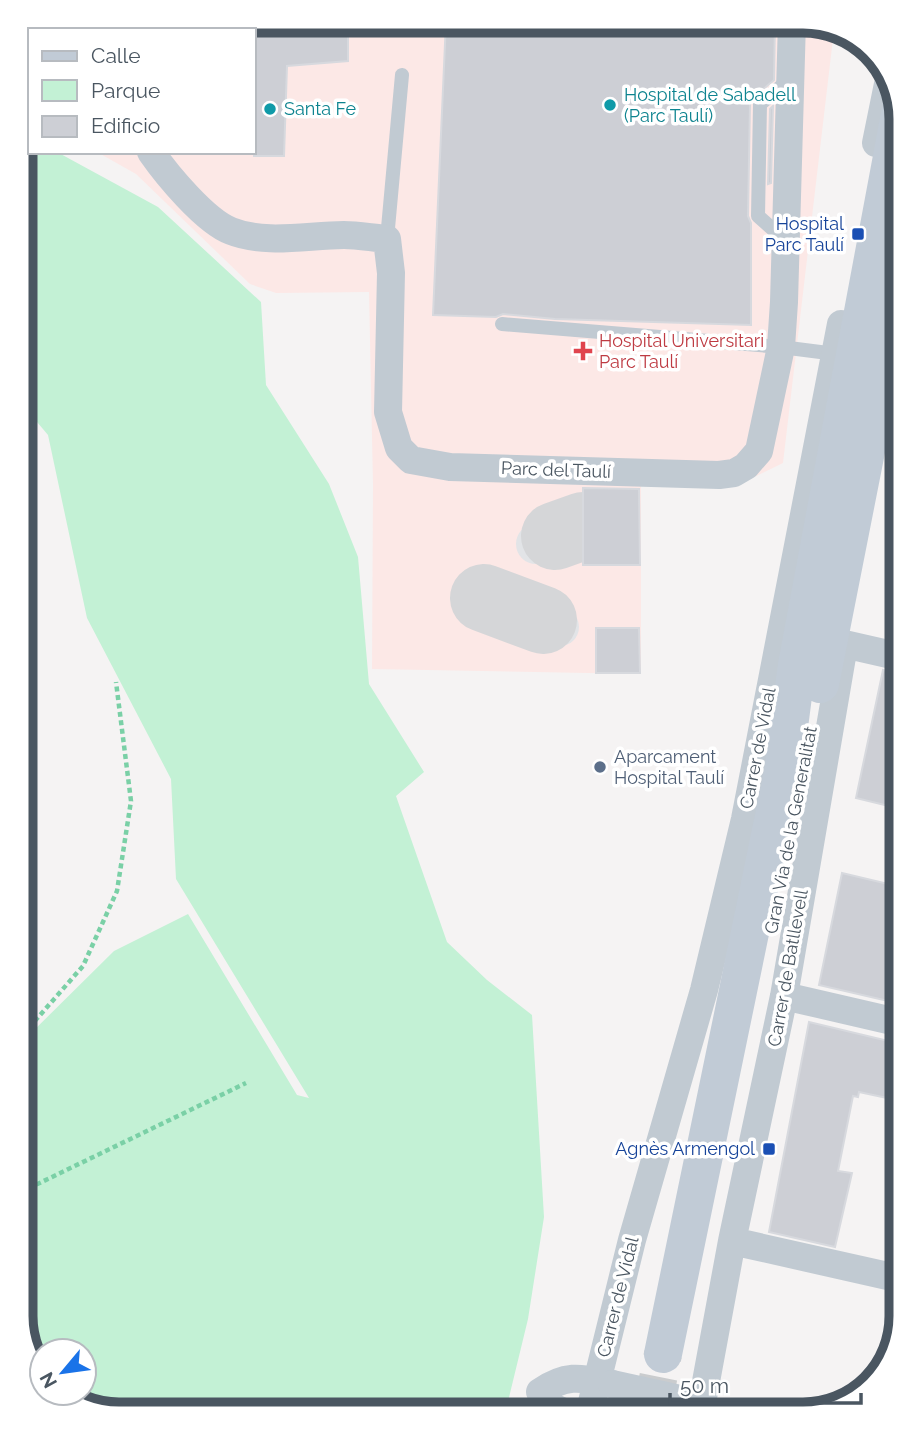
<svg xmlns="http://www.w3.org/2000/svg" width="922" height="1435" font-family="Raleway,sans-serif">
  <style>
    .medical { fill: #fce8e6 }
    .airport { fill: #e2e4e7 }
    .green { fill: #c3f1d5 }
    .water { fill: #90daee }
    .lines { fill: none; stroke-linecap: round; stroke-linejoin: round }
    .taxiway { stroke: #d5d6d8; stroke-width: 68 }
    .building { fill: #cdcfd5; stroke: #d7d9de; stroke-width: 2 }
    .secondary-tunnel { stroke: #caccce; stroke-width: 38; stroke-dasharray: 38 19; stroke-linecap: butt }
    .path { stroke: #7ad0a6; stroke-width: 4.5; stroke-dasharray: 5 3.5; stroke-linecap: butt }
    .lane { stroke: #c1cad2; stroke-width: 14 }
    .street { stroke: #c1cad2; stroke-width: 28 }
    .secondary { stroke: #c1cbd6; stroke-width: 38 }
    .street-bridge { stroke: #c1cad2; stroke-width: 28 }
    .culture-dot { fill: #0f9aa8; stroke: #fff; stroke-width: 2.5 }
    .transit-dot { fill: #1a4fb4; stroke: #fff; stroke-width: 2.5 }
    .health-dot { fill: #e0444e; stroke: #fff; stroke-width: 2.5 }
    .service-dot { fill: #5c6f8a; stroke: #fff; stroke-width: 2.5 }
    .labels { text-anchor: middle; stroke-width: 7; stroke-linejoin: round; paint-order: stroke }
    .culture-label { font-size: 18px; fill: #0d838f; stroke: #fff; text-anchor: start }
    .transit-label { font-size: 18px; fill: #164399; stroke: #fff; text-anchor: end }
    .health-label { font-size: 18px; fill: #be3a42; stroke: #fff; text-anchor: start }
    .street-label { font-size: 18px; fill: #4a5661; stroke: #fff }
    .service-label { font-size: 18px; fill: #4e5e75; stroke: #fff; text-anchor: start }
    .rim { fill: none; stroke: #4a5661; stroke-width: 9 }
  </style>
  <rect width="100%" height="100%" fill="#f5f3f3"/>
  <path class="medical" d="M 119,21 L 810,21 L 834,30 L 783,463 L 740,484 L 641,485 L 641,674 L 372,669 L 373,485 L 369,292 L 276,293 L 250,284 L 136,174 L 97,152 L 254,152 L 254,30 L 98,30 Z"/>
  <path class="airport" d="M516 544a20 20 0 1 1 40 0a20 20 0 1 1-40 0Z
    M541 627a19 19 0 1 1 38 0a19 19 0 1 1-38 0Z"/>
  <path class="green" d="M 21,133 L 30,137 L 30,152 L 57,152 L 158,207 L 261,302 L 266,385 L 329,484 L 358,557 L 369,684 L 424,772 L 396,796 L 447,942 L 487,980 L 532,1015 L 544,1217 L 528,1319 L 505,1414 L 113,1414 L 65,1398 L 61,1393 L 84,1393 L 84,1351 L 42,1351 L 42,1372 L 31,1360 L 21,1316 L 21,1043 L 114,951 L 188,914 L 297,1095 L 309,1098 L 176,879 L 171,779 L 87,618 L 48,435 L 21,403 Z"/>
  <path class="water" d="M 21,609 L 29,630 L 34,680 L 21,728 Z"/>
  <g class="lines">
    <path class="taxiway" d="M 555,536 L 583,526
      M 484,598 L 543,620"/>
  </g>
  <path class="building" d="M 254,21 L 348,21 L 348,61 L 287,66 L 284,156 L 254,156 Z
    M 446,21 L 775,21 L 774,80 L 754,97 L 750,104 L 748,216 L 751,223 L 751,325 L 555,319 L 503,314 L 496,317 L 433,315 Z
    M 773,106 L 771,183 L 768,184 L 770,109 Z
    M 583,488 L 639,489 L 640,565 L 583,565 Z
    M 596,628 L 639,628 L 640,673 L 596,673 Z
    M 883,670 L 901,674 L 901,809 L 856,798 Z
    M 842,873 L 901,887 L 901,1004 L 819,985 Z
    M 809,1022 L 901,1044 L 901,1101 L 859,1092 L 858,1097 L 853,1096 L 838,1171 L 852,1173 L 835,1247 L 769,1232 Z"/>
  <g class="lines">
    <path class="secondary-tunnel" d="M 651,1414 L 663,1354"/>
    <path class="path" d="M 21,1031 L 34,1022 L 83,966 L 117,891 L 131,801 L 116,682
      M 21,1192 L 246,1083"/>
    <path class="lane" d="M 387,239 L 402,75
      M 785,240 L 758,216 L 760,104 L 790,79
      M 502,324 L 781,347 L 836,354"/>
    <path class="street" d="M 876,143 L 890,74
      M 151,152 C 167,175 205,221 231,231 C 266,245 308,235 344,235 C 358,235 373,238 387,239 L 391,273 L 388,412 L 399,448 L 411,460 L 450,467 L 719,475 L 734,473 L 746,466 L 759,451 L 781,347 L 784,302 L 792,21
      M 844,644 L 901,657
      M 784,996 L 901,1023
      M 732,1241 L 901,1279
      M 571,1414 C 557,1410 547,1406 540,1392 C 567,1373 582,1378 612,1384
      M 589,1414 L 632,1240 L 704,990 L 745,819 L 841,324
      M 700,1414 L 732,1241 L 784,996 L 842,657"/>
    <path class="secondary" d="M 820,684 L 901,274
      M 663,1354 L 783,773 L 797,665 L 900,114"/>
    <path class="street-bridge" d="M 612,1384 L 689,1401"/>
  </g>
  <g class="culture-dot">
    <circle cx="610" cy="105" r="7"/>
    <circle cx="270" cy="109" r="7"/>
  </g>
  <g class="transit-dot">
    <rect x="851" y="227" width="14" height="14" rx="3.5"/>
    <rect x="762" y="1142" width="14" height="14" rx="3.5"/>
  </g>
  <path class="health-dot" d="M579.5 340.5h7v7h7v7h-7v7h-7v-7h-7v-7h7z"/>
  <circle class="service-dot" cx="600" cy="767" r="7"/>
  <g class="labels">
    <g class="culture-label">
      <text x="624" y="101">Hospital de Sabadell<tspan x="624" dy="21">(Parc Taulí)</tspan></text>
      <text x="284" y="115">Santa Fe</text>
    </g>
    <g class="transit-label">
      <text x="844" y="230">Hospital<tspan x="844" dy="21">Parc Taulí</tspan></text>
      <text x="755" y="1155">Agnès Armengol</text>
    </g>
    <g class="health-label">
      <text x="599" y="347">Hospital Universitari<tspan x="599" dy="21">Parc Taulí</tspan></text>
    </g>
    <g class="street-label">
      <text transform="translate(556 470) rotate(2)" y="6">Parc del Taulí</text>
      <text transform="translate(758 748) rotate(-79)" y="6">Carrer de Vidal</text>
      <text transform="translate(791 830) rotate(-79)" y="6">Gran Via de la Generalitat</text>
      <text transform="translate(788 968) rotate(-80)" y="6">Carrer de Batllevell</text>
      <text transform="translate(618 1297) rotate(-76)" y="6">Carrer de Vidal</text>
    </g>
    <g class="service-label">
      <text x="614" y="763">Aparcament<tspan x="614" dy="21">Hospital Taulí</tspan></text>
    </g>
  </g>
  <path d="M0 0H922V1435H0ZM119 33H803A86 86 0 0 1 889 119V1316A86 86 0 0 1 803 1402H119A86 86 0 0 1 33 1316V119A86 86 0 0 1 119 33Z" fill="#fff" fill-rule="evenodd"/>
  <path class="rim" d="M119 33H803A86 86 0 0 1 889 119V1316A86 86 0 0 1 803 1402H119A86 86 0 0 1 33 1316V119A86 86 0 0 1 119 33Z"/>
  <rect x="28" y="28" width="228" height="126" fill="#ffffff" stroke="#b7bbc0" stroke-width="2"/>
  <rect x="42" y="51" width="35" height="10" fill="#c1cbd6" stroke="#b7bbc0" stroke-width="2"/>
  <text x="91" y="63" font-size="21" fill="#4a5661">Calle</text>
  <rect x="42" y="80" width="35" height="21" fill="#c3f1d5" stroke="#b7bbc0" stroke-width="2"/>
  <text x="91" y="98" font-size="21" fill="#4a5661">Parque</text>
  <rect x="42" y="116" width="35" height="21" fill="#cdcfd5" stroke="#b7bbc0" stroke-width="2"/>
  <text x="91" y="133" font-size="21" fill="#4a5661">Edificio</text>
  <g transform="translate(63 1372) rotate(241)"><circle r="33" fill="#ffffff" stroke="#b7bbc0" stroke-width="2"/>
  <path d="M0-5L12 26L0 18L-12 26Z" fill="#1a73e8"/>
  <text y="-10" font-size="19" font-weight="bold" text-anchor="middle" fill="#4a5661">N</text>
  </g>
  <path d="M670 1393v10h191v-10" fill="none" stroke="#4a5661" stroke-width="3.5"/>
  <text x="680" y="1393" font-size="21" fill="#4a5661" stroke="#ffffff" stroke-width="5" paint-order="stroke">50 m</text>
</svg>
